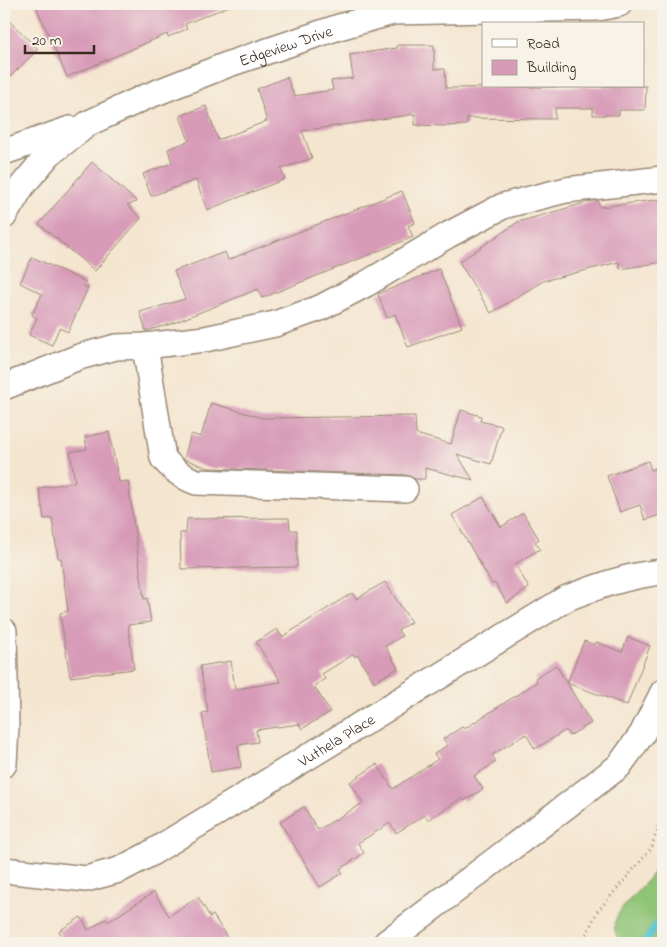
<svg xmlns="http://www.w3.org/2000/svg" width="667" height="947" font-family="'Indie Flower',sans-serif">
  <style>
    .green { fill: #8fc476; stroke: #65774a }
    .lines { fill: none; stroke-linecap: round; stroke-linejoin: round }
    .stream { stroke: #59c3d5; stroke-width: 7 }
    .building { fill: #d79ab7 }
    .street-casing { stroke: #988876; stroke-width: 28 }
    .path { stroke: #988876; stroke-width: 3; stroke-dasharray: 1 4; stroke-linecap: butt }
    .street { stroke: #fff; stroke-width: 25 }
    .labels { text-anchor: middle; stroke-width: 4; stroke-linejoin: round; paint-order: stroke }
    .street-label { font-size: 16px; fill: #3b2a1e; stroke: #f7f3e8 }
  </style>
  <rect width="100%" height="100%" fill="#f7f3e8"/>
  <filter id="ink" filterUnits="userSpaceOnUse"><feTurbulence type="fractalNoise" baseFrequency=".02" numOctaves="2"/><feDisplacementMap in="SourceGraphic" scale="10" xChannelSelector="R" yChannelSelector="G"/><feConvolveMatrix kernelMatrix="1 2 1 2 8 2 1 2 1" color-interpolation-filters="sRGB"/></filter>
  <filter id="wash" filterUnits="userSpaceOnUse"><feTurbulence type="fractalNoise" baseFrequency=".0096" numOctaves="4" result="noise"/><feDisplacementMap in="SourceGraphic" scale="20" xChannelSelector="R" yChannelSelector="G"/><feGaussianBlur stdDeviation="1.12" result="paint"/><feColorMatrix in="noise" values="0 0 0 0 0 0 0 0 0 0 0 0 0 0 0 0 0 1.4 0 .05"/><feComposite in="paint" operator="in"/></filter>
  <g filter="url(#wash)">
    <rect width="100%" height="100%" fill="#f4e5cf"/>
    <path class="green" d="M 663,860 L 663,943 L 622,943 C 601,921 630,901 643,885 C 650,877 657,868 663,860 Z"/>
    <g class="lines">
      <path class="stream" d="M 644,943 L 663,916"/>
    </g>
    <g id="blocks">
      <path class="building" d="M 35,4 L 234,4 L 185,24 L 187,29 L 168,37 L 167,34 L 67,77 Z
        M 4,16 L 38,49 L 4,83 Z
        M 397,45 L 434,45 L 434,69 L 445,69 L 446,88 L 646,86 L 645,110 L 619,110 L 619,115 L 593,115 L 593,108 L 555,108 L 555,119 L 467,118 L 467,125 L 446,126 L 415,125 L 415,114 L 302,131 L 312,158 L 281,169 L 285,179 L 207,210 L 196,180 L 151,196 L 143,174 L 172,163 L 168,149 L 189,141 L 180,116 L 206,106 L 218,140 L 267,121 L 257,89 L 287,77 L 294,96 L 333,90 L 331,81 L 353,78 L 350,55 L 397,48 Z
        M 92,162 L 137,202 L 127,205 L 141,218 L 95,271 L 39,224 Z
        M 402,191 L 415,223 L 408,226 L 413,237 L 262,298 L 258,289 L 171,324 L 146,331 L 140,312 L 185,299 L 174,271 L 225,252 L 228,260 Z
        M 663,199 L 663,262 L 620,269 L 619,262 L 543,281 L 491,313 L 459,262 L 518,222 L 592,201 L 598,201 L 600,207 Z
        M 32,257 L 86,282 L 83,286 L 88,288 L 68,332 L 59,328 L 52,345 L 29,335 L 37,318 L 32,315 L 42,294 L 20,283 Z
        M 439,269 L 462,327 L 408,347 L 395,314 L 387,318 L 378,294 Z
        M 211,403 L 263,418 L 415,416 L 416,434 L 451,444 L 461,410 L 481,416 L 480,421 L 502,426 L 491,464 L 457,454 L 473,480 L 425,468 L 425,479 L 415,479 L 405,475 L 208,468 L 184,459 L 191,434 L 201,437 Z
        M 109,432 L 119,482 L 128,481 L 144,599 L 147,598 L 151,622 L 128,625 L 134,669 L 70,677 L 60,613 L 68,611 L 61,558 L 58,558 L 52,518 L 44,519 L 39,488 L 75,482 L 70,452 L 87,449 L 85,437 Z
        M 648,461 L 651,470 L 663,465 L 663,514 L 645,520 L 640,505 L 620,512 L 607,476 Z
        M 483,497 L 501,527 L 523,513 L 539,539 L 535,542 L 540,549 L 515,564 L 529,588 L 507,603 L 495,583 L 492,584 L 452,515 Z
        M 289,518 L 290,530 L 297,530 L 297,567 L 181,569 L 180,533 L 186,533 L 187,519 Z
        M 385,582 L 411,622 L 398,630 L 402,636 L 385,646 L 398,668 L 374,682 L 358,655 L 355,657 L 354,654 L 322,674 L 325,679 L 314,686 L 330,712 L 302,729 L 299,724 L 256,730 L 258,742 L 238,745 L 241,767 L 211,772 L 202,713 L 208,712 L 200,666 L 231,661 L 235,689 L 281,682 L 256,642 L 277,629 L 282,637 L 352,593 L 356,599 Z
        M 628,637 L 650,646 L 627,705 L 567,683 L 584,641 L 595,645 L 596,642 L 622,652 Z
        M 556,665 L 591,723 L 569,736 L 566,730 L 535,749 L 526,734 L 492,755 L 496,762 L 474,776 L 483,789 L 464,801 L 462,798 L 428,820 L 425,815 L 396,833 L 390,823 L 358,843 L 364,853 L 340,869 L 343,873 L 320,887 L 280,822 L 304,807 L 318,830 L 363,803 L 350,782 L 377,764 L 393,789 L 438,759 L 434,754 L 448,745 L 443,739 L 462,727 L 464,729 L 537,682 L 535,678 Z
        M 154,892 L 169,916 L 198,897 L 210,917 L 213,915 L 227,937 L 217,943 L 66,943 L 59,931 L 81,917 L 88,930 L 106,919 L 108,922 Z"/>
    </g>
  </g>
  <g filter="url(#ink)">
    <use href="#blocks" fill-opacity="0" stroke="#988876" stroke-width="1"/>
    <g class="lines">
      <defs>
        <g id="street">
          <path d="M 4,152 L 70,129"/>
          <path id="s1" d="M 4,216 L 22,186 L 49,154 L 89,123 L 143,98 L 229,64 L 339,27 L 393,12 L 598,8 L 619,4"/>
          <path d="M 145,346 L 163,458 C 173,470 181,476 196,482 L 405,489"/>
          <path d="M 4,387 L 79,357 L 116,347 L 145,346 L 205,339 L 275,324 L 320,308 L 366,284 L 448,235 L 503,206 L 566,190 L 663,179"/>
          <path d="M 4,631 L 6,727 L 4,764"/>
          <path id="s2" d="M 4,870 L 86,879 L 119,870 L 148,855 L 567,598 C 599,586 629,575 663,572"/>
          <path d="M 386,943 L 619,766 L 642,734 L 663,692"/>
        </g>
      </defs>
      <use href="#street" class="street-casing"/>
      <path class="path" d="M 582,943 L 597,912 L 651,849 L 663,812"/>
      <use href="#street" class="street"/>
    </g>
  </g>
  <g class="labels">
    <g class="street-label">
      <text dy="6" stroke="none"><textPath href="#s1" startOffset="339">Edgeview Drive</textPath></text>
      <text dy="6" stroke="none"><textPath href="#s2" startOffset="370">Vuthela Place</textPath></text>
    </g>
  </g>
  <rect width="667" height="947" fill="none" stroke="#f7f3e8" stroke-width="20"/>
  <rect x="482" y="22" width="162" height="65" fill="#f7f3e8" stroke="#aca397"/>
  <rect x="492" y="39" width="25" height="8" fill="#ffffff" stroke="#aca397"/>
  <text x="527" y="48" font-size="15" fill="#3b2a1e">Road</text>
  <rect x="492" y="60" width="25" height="15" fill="#d79ab7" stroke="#aca397"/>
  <text x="527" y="72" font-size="15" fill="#3b2a1e">Building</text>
  <path d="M25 45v8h69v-8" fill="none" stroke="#3b2a1e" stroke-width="2.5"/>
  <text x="32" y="45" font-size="15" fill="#3b2a1e" stroke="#f7f3e8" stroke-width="4" paint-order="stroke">20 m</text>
</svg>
